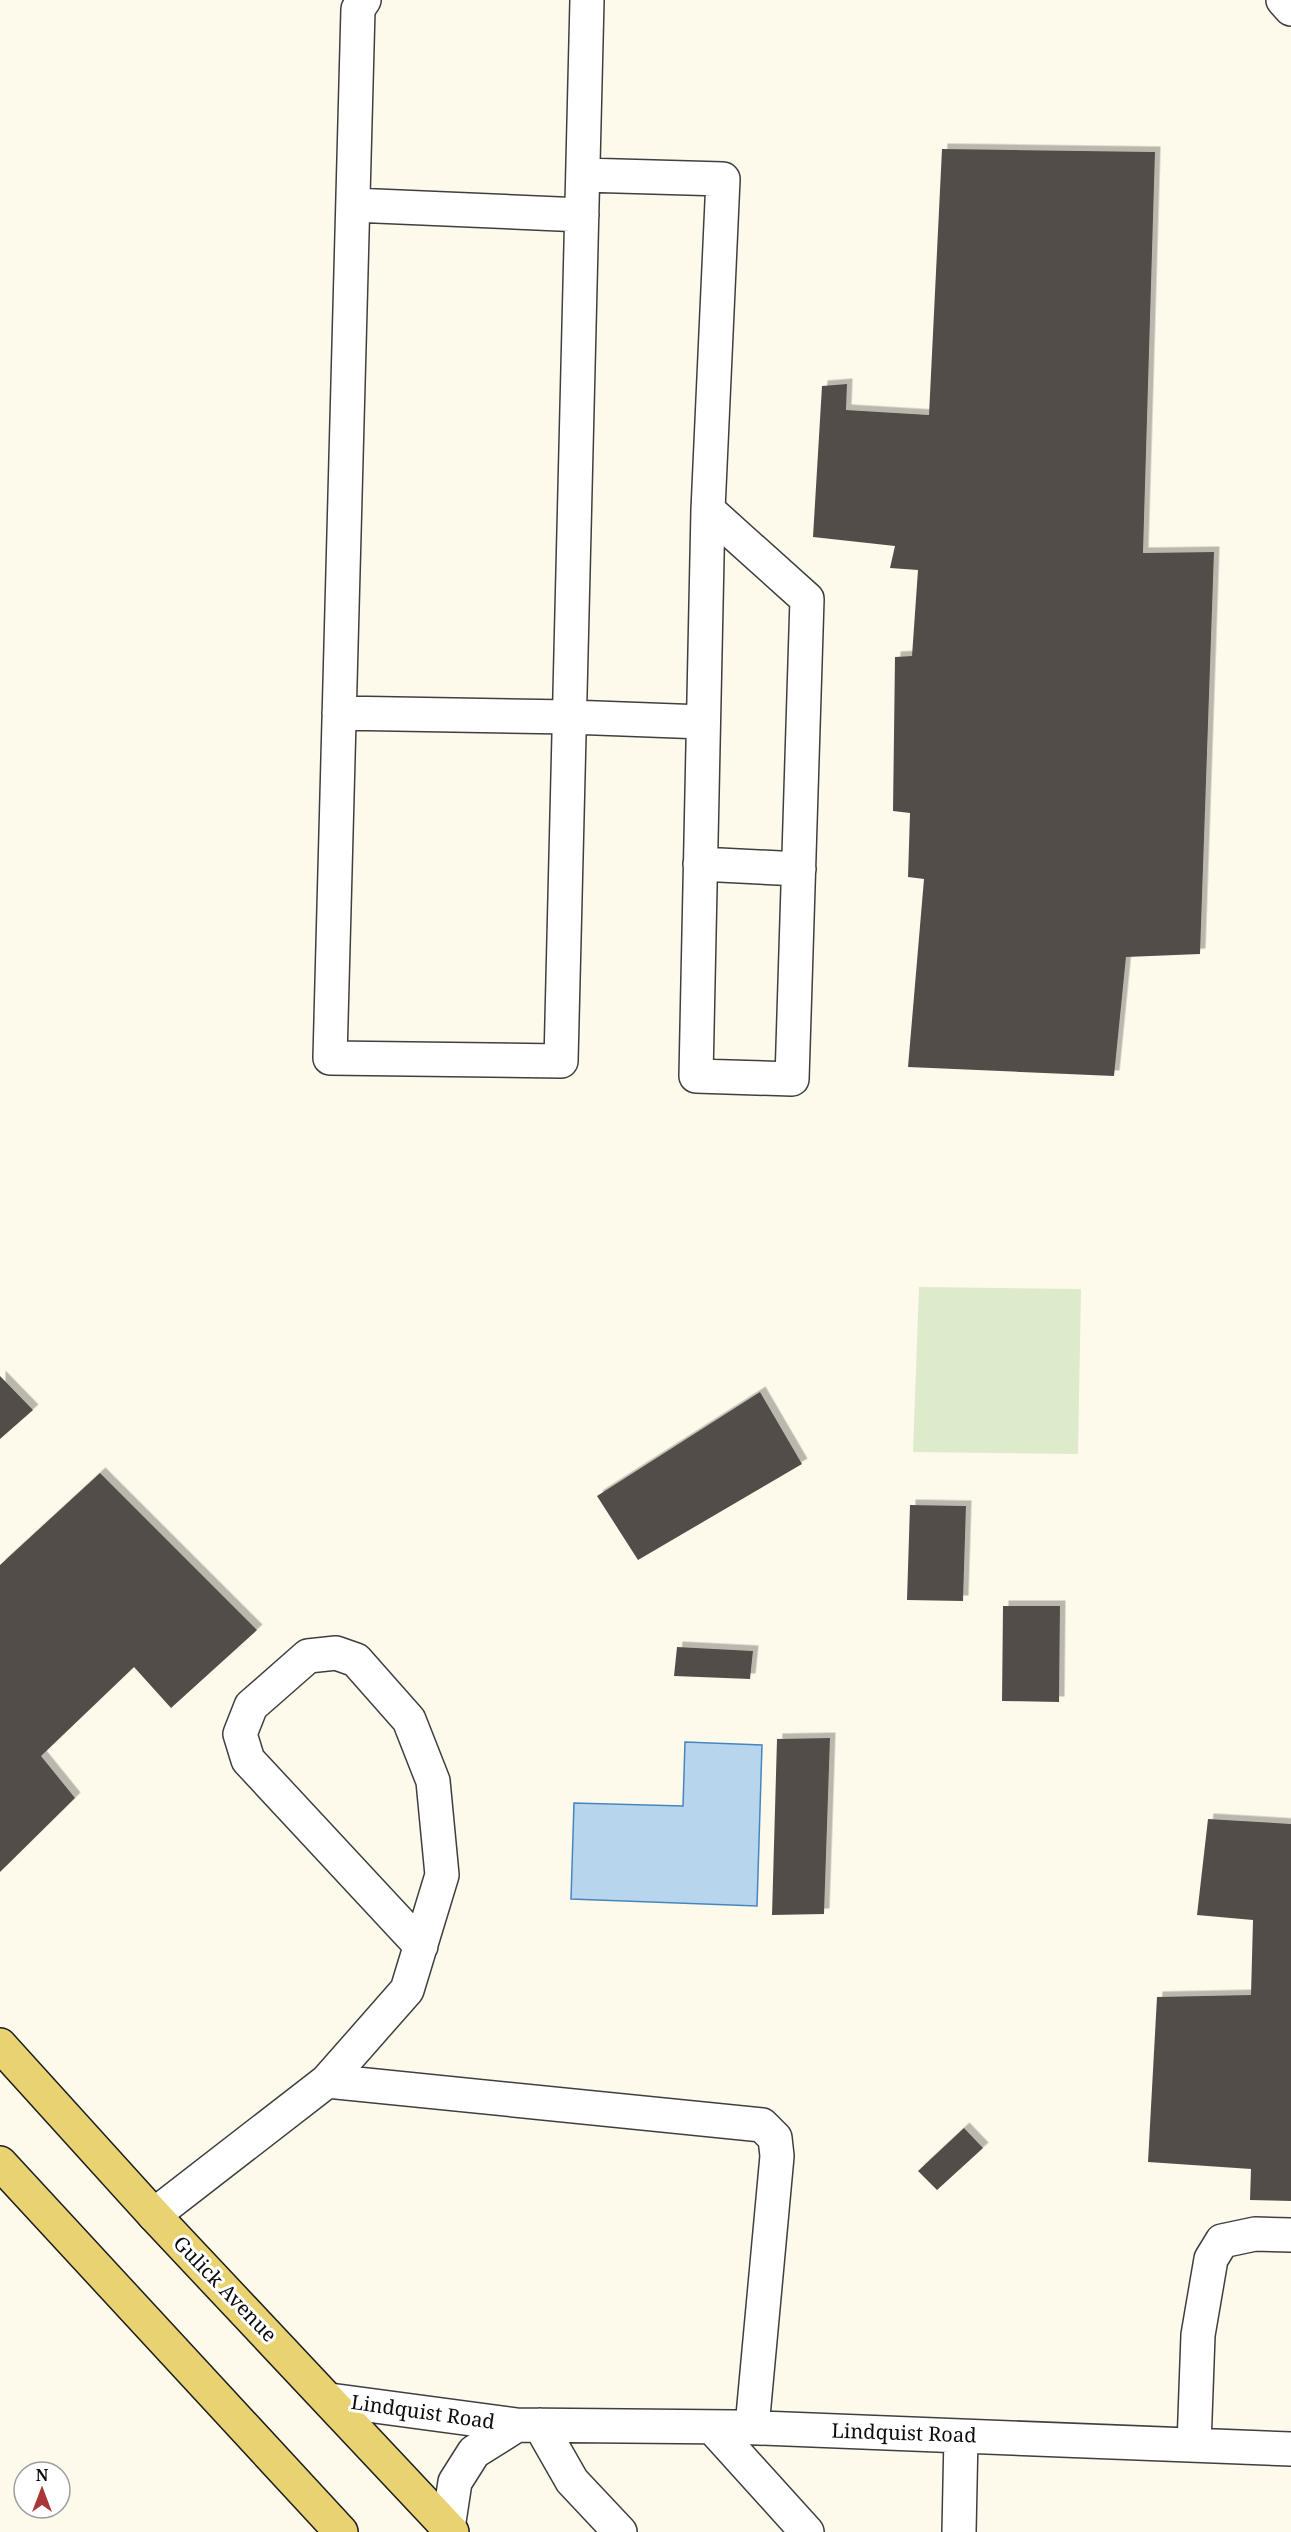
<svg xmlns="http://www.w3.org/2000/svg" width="1291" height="2532" font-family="'Noto Serif',serif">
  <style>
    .pitch { fill: #deebcb }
    .water { fill: #b7d6ee; stroke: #4786bc; stroke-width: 1.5 }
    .building { fill: #534e49; filter: url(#shadow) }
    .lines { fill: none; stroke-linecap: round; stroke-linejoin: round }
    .minor-casing { stroke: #3f3f3f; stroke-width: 36 }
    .major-casing { stroke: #1d1d1d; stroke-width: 36 }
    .minor { stroke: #fff; stroke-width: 33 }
    .major { stroke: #e8d271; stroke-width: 33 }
    .labels { text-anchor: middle; stroke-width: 6; stroke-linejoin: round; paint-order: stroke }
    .street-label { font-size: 20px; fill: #0c0c0c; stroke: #fff }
  </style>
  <defs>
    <filter id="shadow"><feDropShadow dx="5.5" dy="-5.5" stdDeviation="0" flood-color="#0004"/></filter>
  </defs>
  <rect width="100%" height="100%" fill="#fdfaec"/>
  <path class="pitch" d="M 919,1287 L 1081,1289 L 1078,1454 L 913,1452 Z"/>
  <path class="water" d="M 685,1742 L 762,1745 L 757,1906 L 571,1899 L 574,1803 L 683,1806 Z"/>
  <path class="building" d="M 942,149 L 1155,152 L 1143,553 L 1214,552 L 1200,954 L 1126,957 L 1114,1076 L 908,1067 L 924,879 L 908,877 L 910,813 L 893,811 L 895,657 L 912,656 L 918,570 L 890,568 L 895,546 L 813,537 L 822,386 L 847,384 L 846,410 L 929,415 Z
    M 0,1376 L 33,1410 L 0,1439 Z
    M 760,1392 L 802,1464 L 638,1560 L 597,1496 Z
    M 100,1473 L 257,1630 L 171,1708 L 134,1667 L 41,1756 L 75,1798 L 0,1872 L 0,1565 Z
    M 910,1505 L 966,1506 L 963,1601 L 907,1600 Z
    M 1003,1606 L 1060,1606 L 1059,1702 L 1002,1701 Z
    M 677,1647 L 753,1651 L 750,1679 L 674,1676 Z
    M 830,1738 L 824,1914 L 772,1915 L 777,1739 Z
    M 1208,1819 L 1291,1824 L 1291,2201 L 1250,2200 L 1251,2169 L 1148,2162 L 1157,1997 L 1251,1995 L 1253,1920 L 1197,1915 Z
    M 964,2128 L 983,2148 L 937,2190 L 918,2171 Z"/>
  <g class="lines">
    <defs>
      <path id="minor" d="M 364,0 L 358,9 L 330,1058 L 561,1061 L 587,0
        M 1283,0 L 1291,9
        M 583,175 L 723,179 L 708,510 L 696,1076 L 792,1079 L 807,599 L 708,510
        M 353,205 L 582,215
        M 339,713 L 570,717 L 703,722
        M 700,864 L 799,869
        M 327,2081 L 762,2125 L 775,2138 L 777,2156 L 752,2427
        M 154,2215 L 327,2081 L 407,1990 L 442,1875 L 433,1781 L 409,1720 L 356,1660 L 336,1653 L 308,1656 L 251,1706 L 240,1734 L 248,1760 L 421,1946
        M 330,2400 L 517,2425 L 734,2427 L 1291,2449
        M 540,2425 L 572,2481 L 620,2532
        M 712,2427 L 807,2532
        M 1194,2445 L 1198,2335 L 1211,2259 L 1222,2241 L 1255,2234 L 1291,2235
        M 448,2528 L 455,2482 L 474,2452 L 517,2425
        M 959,2532 L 961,2436"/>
      <path id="major" d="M 0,2045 L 154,2215 L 452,2532
        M 0,2163 L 341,2532"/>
    </defs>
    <use href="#minor" class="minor-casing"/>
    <use href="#major" class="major-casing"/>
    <use href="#minor" class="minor"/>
    <use href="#major" class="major"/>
  </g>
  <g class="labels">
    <g class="street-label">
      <text transform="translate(225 2289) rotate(46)" y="7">Gulick Avenue</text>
      <text transform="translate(423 2412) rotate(8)" y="7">Lindquist Road</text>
      <text transform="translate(904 2433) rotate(2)" y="7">Lindquist Road</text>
    </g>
  </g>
  <g transform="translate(42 2490)"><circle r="28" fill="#ffffff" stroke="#9e9e9e" stroke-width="1.5"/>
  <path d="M0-4.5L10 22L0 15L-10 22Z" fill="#aa3635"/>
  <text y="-9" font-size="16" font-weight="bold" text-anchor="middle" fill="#0c0c0c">N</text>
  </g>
</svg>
